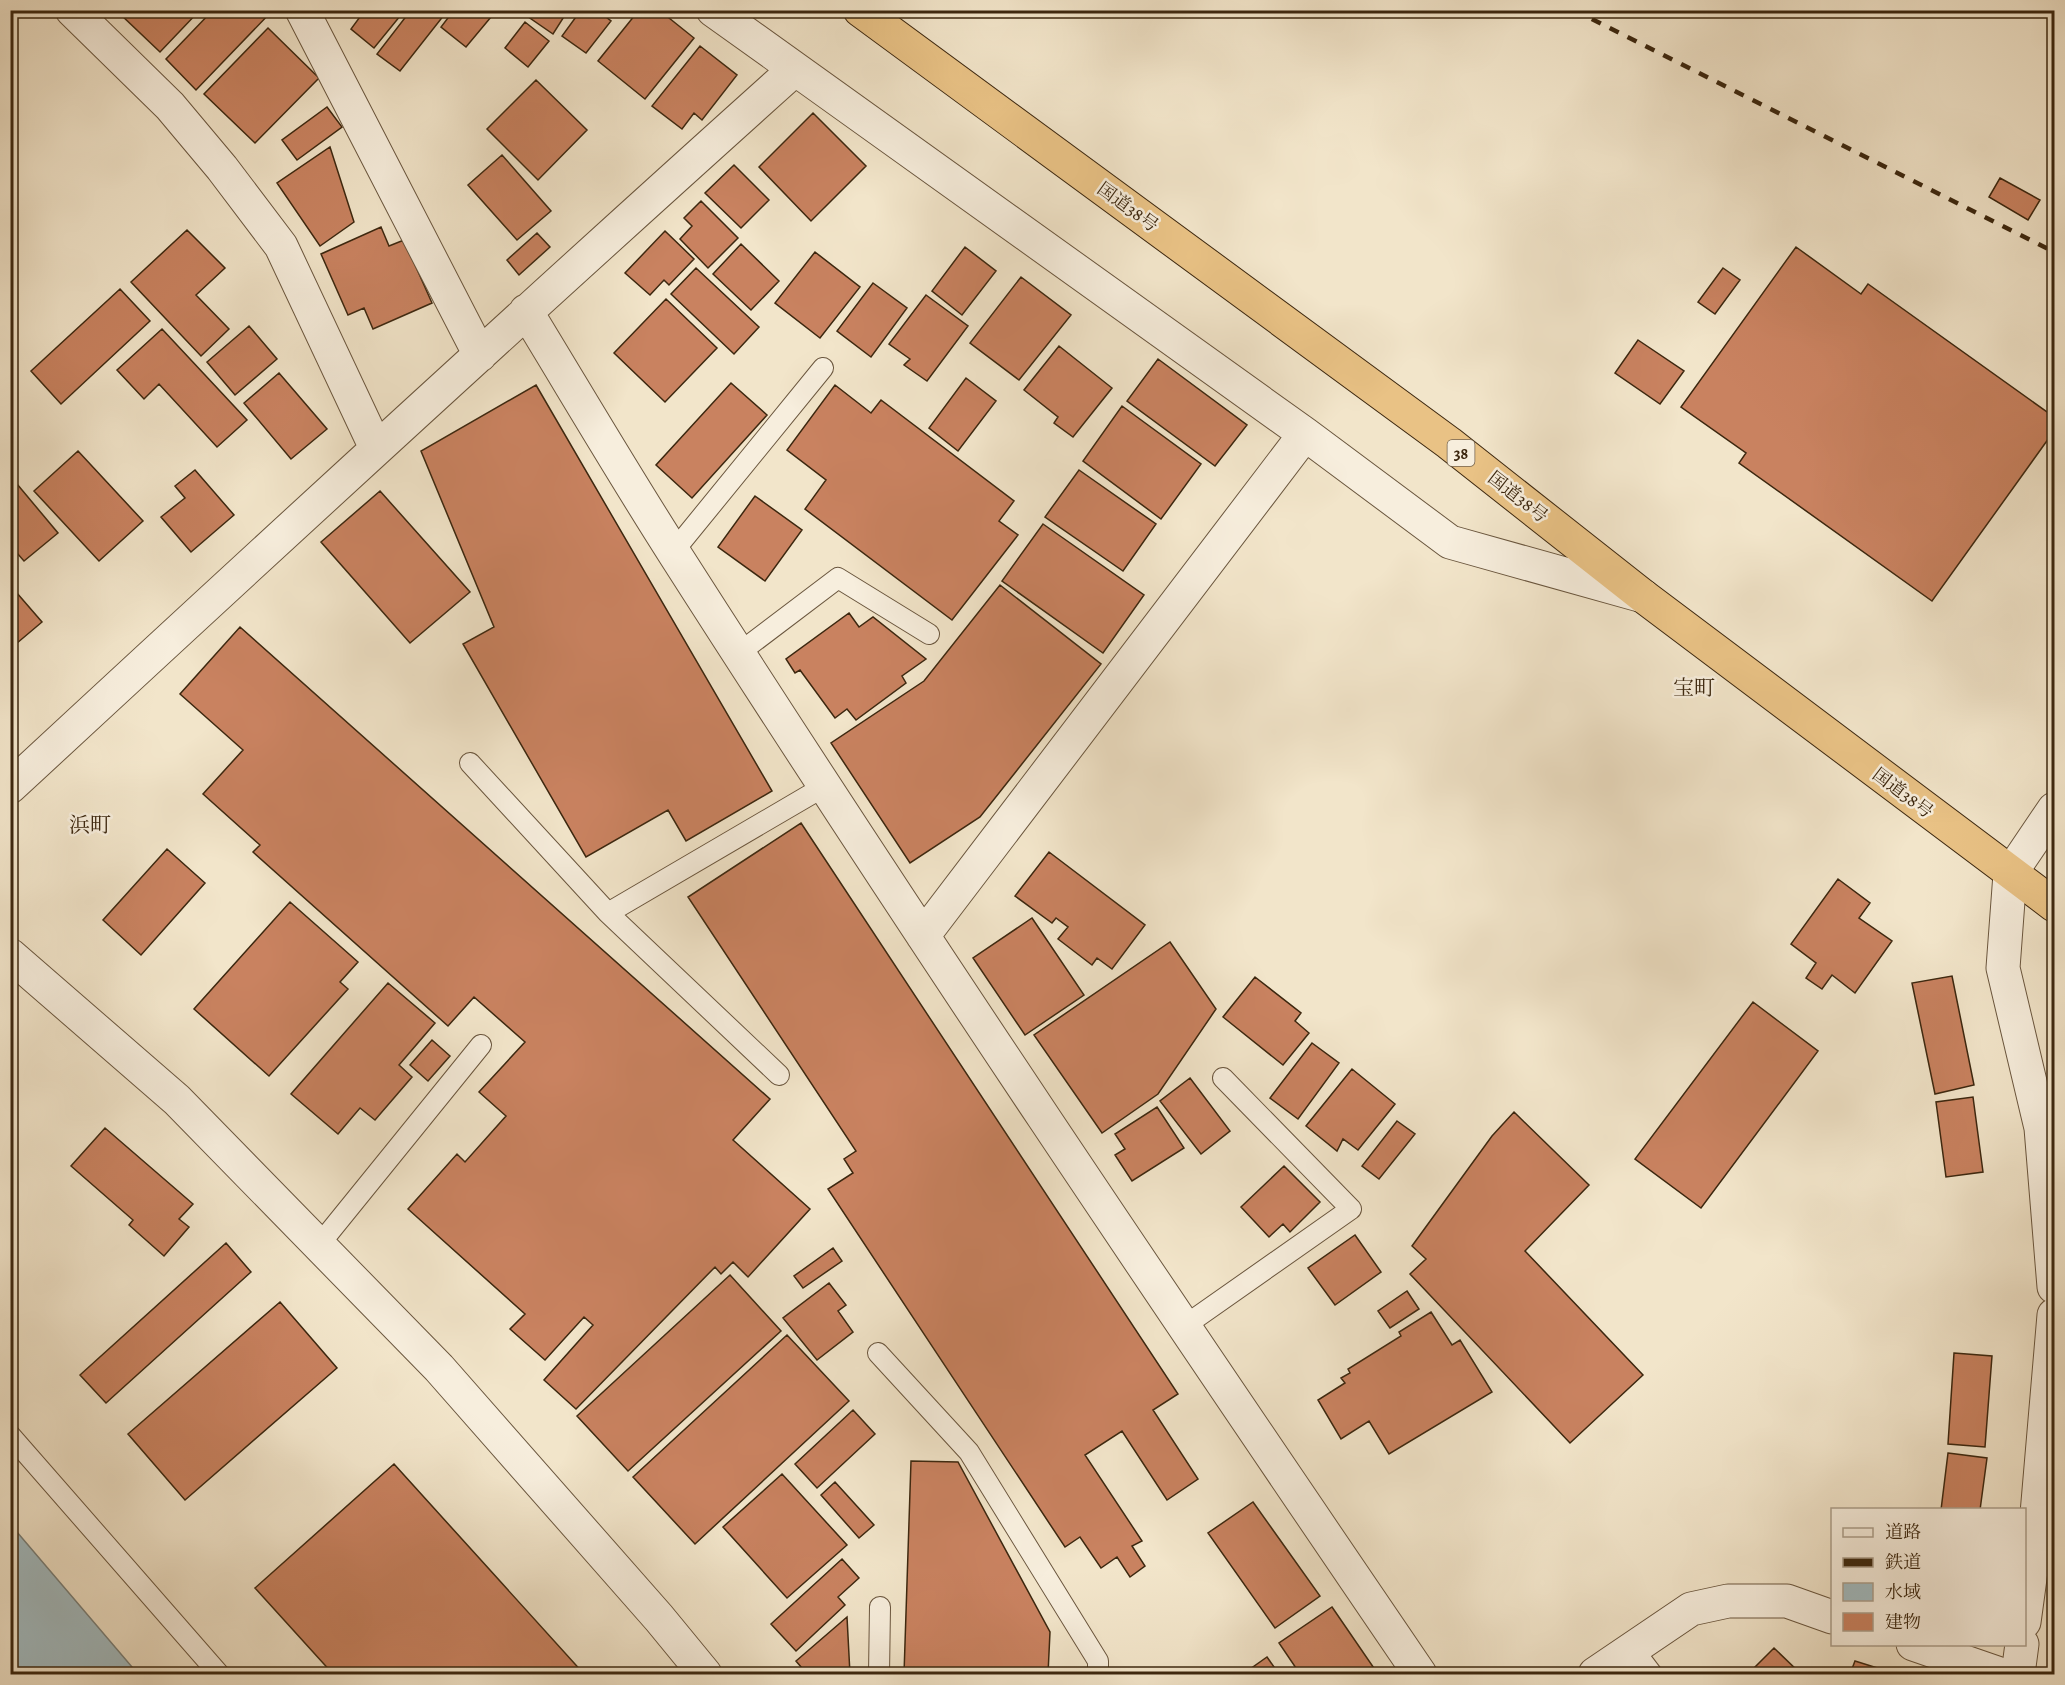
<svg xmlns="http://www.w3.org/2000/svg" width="2065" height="1685" font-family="Alegreya,'Noto Serif JP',serif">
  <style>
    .water { fill: #a2bcc2; stroke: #79807a; stroke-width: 1.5 }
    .building { fill: #c98260; stroke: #3c270f; stroke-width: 1.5 }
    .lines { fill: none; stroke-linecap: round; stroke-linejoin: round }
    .service-casing { stroke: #6a563e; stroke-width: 22 }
    .minor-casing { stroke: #6a563e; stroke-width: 35 }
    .tertiary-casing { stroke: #6a563e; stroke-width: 35 }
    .trunk-casing { stroke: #3c270f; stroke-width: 35 }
    .service { stroke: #f7eedd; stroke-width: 20 }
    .minor { stroke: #f7eedd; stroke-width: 33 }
    .tertiary { stroke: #f7eedd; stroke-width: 33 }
    .trunk { stroke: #e9c285; stroke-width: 33 }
    .rail { stroke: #3c270f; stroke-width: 4.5; stroke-dasharray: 10 10; stroke-linecap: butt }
    .labels { text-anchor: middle; stroke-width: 5; stroke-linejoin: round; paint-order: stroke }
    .shield { fill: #f7eedd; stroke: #74634d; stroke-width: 1.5 }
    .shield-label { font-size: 16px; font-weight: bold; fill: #3c270f }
    .street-label { font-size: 18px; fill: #3c270f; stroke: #f7eedd }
    .quarter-label { font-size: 21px; fill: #3c270f; stroke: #f7eedd }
  </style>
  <rect width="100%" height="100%" fill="#f2e5ca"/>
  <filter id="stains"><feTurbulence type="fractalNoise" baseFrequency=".00333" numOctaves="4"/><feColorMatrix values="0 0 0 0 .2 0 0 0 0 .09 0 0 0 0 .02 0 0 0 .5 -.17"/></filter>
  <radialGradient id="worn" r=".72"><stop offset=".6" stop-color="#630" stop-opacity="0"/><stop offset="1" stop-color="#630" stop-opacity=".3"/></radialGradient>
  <path class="water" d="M 10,1525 L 11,1525 L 138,1674 L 11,1674 Z"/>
  <path class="building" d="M 119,10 L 200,10 L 160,52 L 118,12 Z
    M 213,10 L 273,10 L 196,90 L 166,59 Z
    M 365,10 L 405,10 L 374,48 L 351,29 Z
    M 411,10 L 448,10 L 400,71 L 377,54 Z
    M 454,10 L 495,10 L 496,11 L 466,47 L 441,27 Z
    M 526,10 L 564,10 L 567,12 L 553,34 L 524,14 Z
    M 581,10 L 597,10 L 611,21 L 586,53 L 562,36 Z
    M 639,10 L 659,10 L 694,38 L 645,99 L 598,61 Z
    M 525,22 L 549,41 L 528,67 L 505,48 Z
    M 268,28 L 319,78 L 255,143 L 204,94 Z
    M 700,46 L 737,75 L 702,120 L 694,113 L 682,129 L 652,106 Z
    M 536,80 L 587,130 L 538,180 L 487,129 Z
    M 327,107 L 342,127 L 297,160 L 282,140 Z
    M 813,113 L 866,166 L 811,221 L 759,167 Z
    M 330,147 L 354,222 L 320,246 L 277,183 Z
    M 502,155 L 551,211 L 517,240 L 468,185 Z
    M 734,165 L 769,200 L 741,228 L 705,193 Z
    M 2000,178 L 2040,200 L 2028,220 L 1989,197 Z
    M 701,201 L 738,238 L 708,268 L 680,239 L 692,226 L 684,218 Z
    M 381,227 L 389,246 L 404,240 L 432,303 L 373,329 L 364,308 L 348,315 L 321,254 Z
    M 187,230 L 225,268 L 196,295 L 229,329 L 201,356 L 131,282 Z
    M 665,231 L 694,259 L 669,285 L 664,280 L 650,295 L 625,273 Z
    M 537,233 L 550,247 L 519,275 L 507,260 Z
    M 741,244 L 779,281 L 751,310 L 713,274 Z
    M 965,247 L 996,271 L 962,315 L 932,291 Z
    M 1796,247 L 1861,294 L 1868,284 L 2054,417 L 2054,431 L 1932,601 L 1739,463 L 1746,453 L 1681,407 Z
    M 815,252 L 860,287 L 820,338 L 775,303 Z
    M 696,268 L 759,327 L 734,354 L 671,294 Z
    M 1723,268 L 1740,280 L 1715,314 L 1698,302 Z
    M 1021,277 L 1071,315 L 1019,380 L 970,343 Z
    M 873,283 L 907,308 L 871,357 L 837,331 Z
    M 120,289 L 150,321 L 61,404 L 31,371 Z
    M 926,295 L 968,326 L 927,381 L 904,365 L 910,359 L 889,344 Z
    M 666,299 L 717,348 L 665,402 L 614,353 Z
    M 249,326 L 277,359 L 235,395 L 207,362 Z
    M 162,329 L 247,420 L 217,447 L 159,384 L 144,399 L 117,370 Z
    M 1638,340 L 1684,371 L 1660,404 L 1615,373 Z
    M 1059,346 L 1112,388 L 1073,437 L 1054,423 L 1058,417 L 1024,390 Z
    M 1158,359 L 1247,425 L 1215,466 L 1127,401 Z
    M 279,373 L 327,429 L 291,459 L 244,403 Z
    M 966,378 L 996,401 L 958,451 L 929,428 Z
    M 731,383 L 767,415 L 692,498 L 656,465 Z
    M 536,385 L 772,791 L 686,841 L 668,810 L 586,857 L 463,644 L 494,627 L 421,451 Z
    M 835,385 L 871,413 L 881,400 L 1014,501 L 999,521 L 1018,535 L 952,620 L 805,509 L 826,480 L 787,450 Z
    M 1122,406 L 1201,464 L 1161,519 L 1083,461 Z
    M 78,451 L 143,521 L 99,561 L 34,491 Z
    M 195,470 L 234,515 L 191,552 L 161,517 L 185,498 L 175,486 Z
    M 1079,470 L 1156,524 L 1123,571 L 1045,517 Z
    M 17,484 L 58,533 L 24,561 L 10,545 L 10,489 Z
    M 380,491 L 470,592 L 410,643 L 321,542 Z
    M 755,496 L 802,530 L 765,581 L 718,547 Z
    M 1043,524 L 1144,595 L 1103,653 L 1002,581 Z
    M 10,585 L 42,622 L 10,649 Z
    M 1000,585 L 1101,664 L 980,817 L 910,863 L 831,743 L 924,681 Z
    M 849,613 L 859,627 L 873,617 L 926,659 L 902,676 L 906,683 L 856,720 L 847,709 L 835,718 L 800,670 L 795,673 L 786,659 Z
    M 240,627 L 770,1099 L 733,1140 L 810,1209 L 748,1277 L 733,1262 L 721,1274 L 715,1267 L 576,1409 L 544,1380 L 593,1325 L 584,1317 L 545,1360 L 510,1329 L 525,1314 L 408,1209 L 457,1154 L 465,1162 L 506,1116 L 479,1092 L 525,1042 L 474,997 L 448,1026 L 253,852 L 260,845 L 203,794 L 243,750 L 180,694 Z
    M 801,823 L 1178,1394 L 1153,1410 L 1198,1479 L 1167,1500 L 1122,1431 L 1085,1455 L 1142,1541 L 1132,1546 L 1145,1566 L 1130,1577 L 1117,1557 L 1101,1568 L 1080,1537 L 1065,1547 L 828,1189 L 853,1173 L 844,1159 L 856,1151 L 688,897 Z
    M 167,849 L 205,883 L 141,955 L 103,920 Z
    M 1049,852 L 1145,925 L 1112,969 L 1097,958 L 1092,965 L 1058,939 L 1068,927 L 1056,918 L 1052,923 L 1015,896 Z
    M 1838,879 L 1870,903 L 1859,918 L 1892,941 L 1855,993 L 1832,975 L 1822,989 L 1806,978 L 1816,963 L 1791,944 Z
    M 290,902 L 358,962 L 340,982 L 348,989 L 269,1076 L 194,1009 Z
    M 1032,918 L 1084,995 L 1025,1035 L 973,958 Z
    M 1170,942 L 1216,1009 L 1158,1094 L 1102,1133 L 1034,1035 Z
    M 1952,976 L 1974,1085 L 1935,1094 L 1912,983 Z
    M 1255,977 L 1301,1013 L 1295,1021 L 1309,1033 L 1283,1065 L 1223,1017 Z
    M 388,983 L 435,1023 L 399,1065 L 412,1077 L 375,1120 L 360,1108 L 338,1134 L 291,1094 Z
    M 1753,1002 L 1818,1051 L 1701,1208 L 1635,1159 Z
    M 432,1040 L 450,1056 L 428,1081 L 410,1065 Z
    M 1312,1043 L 1339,1063 L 1298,1119 L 1270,1098 Z
    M 1352,1069 L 1395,1104 L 1358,1150 L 1343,1139 L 1337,1151 L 1306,1126 Z
    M 1190,1078 L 1230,1131 L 1201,1154 L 1160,1101 Z
    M 1973,1097 L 1983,1172 L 1946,1177 L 1936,1102 Z
    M 1157,1107 L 1184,1148 L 1132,1181 L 1115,1155 L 1125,1149 L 1115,1134 Z
    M 1514,1112 L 1589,1185 L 1525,1251 L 1643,1375 L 1570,1443 L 1410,1274 L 1426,1259 L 1412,1246 L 1492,1136 Z
    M 1397,1121 L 1415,1134 L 1379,1179 L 1362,1166 Z
    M 105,1128 L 193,1204 L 179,1219 L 189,1227 L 164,1256 L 129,1225 L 133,1220 L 71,1166 Z
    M 1284,1166 L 1320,1202 L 1290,1232 L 1283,1224 L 1269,1237 L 1241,1207 Z
    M 1355,1235 L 1381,1272 L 1335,1305 L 1308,1268 Z
    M 226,1243 L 251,1272 L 106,1403 L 80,1375 Z
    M 833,1248 L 842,1261 L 803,1288 L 794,1276 Z
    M 730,1275 L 781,1331 L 628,1471 L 577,1416 Z
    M 829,1283 L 846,1305 L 838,1311 L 853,1332 L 817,1360 L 783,1318 Z
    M 1407,1291 L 1419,1309 L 1390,1328 L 1378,1311 Z
    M 280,1302 L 337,1368 L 185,1500 L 128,1434 Z
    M 1431,1312 L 1452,1345 L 1460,1340 L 1492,1392 L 1389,1454 L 1369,1421 L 1341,1439 L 1318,1400 L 1345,1383 L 1341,1378 L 1350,1373 L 1348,1369 L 1401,1336 L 1399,1332 Z
    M 787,1335 L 849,1401 L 695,1544 L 633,1477 Z
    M 1954,1353 L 1992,1356 L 1985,1447 L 1948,1444 Z
    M 853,1410 L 875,1434 L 817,1488 L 795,1464 Z
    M 1948,1453 L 1987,1458 L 1980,1510 L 1941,1510 Z
    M 911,1461 L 958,1462 L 1050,1632 L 1048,1674 L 904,1674 Z
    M 394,1464 L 584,1674 L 333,1674 L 255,1588 Z
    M 782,1474 L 847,1545 L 787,1598 L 723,1527 Z
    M 835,1482 L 874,1525 L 859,1538 L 821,1495 Z
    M 1253,1502 L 1320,1596 L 1275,1628 L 1208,1533 Z
    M 842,1559 L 859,1578 L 838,1597 L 845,1605 L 796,1651 L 771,1624 Z
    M 1332,1607 L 1378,1674 L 1300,1674 L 1279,1643 Z
    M 847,1617 L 850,1674 L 807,1674 L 796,1661 Z
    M 1774,1648 L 1801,1674 L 1748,1674 Z
    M 1267,1657 L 1279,1674 L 1243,1674 Z
    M 1855,1661 L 1887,1671 L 1886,1674 L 1850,1674 Z"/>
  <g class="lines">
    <defs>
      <path id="service" d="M 673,552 L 823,368
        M 739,653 L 838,578 L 929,634
        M 470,763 L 608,913 L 779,1075
        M 608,913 L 825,786
        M 319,1245 L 481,1045
        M 1183,1327 L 1351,1209 L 1223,1078
        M 878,1353 L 969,1452 L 1098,1661 L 1098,1674
        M 10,1435 L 219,1674
        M 1633,1649 L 1652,1674
        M 879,1674 L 880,1607"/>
      <path id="minor" d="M 72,10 L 170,106 L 222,168 L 281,246 L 376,448
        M 302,10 L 480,355
        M 713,10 L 1305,434 L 1450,542 L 1643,596
        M 526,311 C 576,393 624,475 676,556 C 917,933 1168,1304 1420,1674
        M 10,787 C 270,546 531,306 795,69
        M 2010,874 L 2054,809
        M 923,936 L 1305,434
        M 1913,1644 L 2000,1674
        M 1595,1674 L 1691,1609 L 1728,1601 L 1787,1601 L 1832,1617"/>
      <path id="tertiary" d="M 2010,874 L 2003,968 L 2041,1128 L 2054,1287
        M 10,955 L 177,1100 L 439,1368 L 659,1618 L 705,1674
        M 2024,1622 L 2034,1549 L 2054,1315
        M 2018,1674 L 2022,1644"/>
      <path id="trunk" d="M 860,10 L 1449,443 L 1643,596 L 2054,905"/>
    </defs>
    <use href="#service" class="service-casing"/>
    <use href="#minor" class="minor-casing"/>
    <use href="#tertiary" class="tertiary-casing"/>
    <use href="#trunk" class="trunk-casing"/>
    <use href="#service" class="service"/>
    <use href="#minor" class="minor"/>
    <use href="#tertiary" class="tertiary"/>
    <use href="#trunk" class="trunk"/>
    <path class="rail" d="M 1574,10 L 2054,252"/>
  </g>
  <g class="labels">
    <rect class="shield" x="1447.5" y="440" width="27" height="26" rx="4.5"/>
    <g class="shield-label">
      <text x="1461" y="459">38</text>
    </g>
    <g class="street-label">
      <text transform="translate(1128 207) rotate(36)" y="6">国道38号</text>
      <text transform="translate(1518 497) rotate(38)" y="6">国道38号</text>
      <text transform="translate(1903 793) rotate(37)" y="6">国道38号</text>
    </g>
    <g class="quarter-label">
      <text x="1694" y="695">宝町</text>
      <text x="90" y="832">浜町</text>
    </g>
  </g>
  <rect width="2065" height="1685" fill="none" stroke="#f2e5ca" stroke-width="36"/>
  <rect x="12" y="12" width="2041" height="1661" fill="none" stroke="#3c270f" stroke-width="3"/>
  <rect x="18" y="18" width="2029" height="1649" fill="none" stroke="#3c270f" stroke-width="1.5"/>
  <rect x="1831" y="1508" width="195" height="138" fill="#f7eedd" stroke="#ac9e8b" stroke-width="1.5"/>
  <rect x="1843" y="1528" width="30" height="9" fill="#f7eedd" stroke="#ac9e8b" stroke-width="1.5"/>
  <text x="1885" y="1538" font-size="18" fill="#3c270f">道路</text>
  <rect x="1843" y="1558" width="30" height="9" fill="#3c270f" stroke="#ac9e8b" stroke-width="1.5"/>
  <text x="1885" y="1568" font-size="18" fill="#3c270f">鉄道</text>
  <rect x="1843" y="1583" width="30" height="18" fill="#a2bcc2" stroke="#ac9e8b" stroke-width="1.5"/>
  <text x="1885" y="1598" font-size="18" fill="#3c270f">水域</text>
  <rect x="1843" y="1613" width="30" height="18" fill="#c98260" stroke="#ac9e8b" stroke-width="1.5"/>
  <text x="1885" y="1628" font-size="18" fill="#3c270f">建物</text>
  <rect width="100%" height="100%" filter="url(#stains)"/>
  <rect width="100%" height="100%" fill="url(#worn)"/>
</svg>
